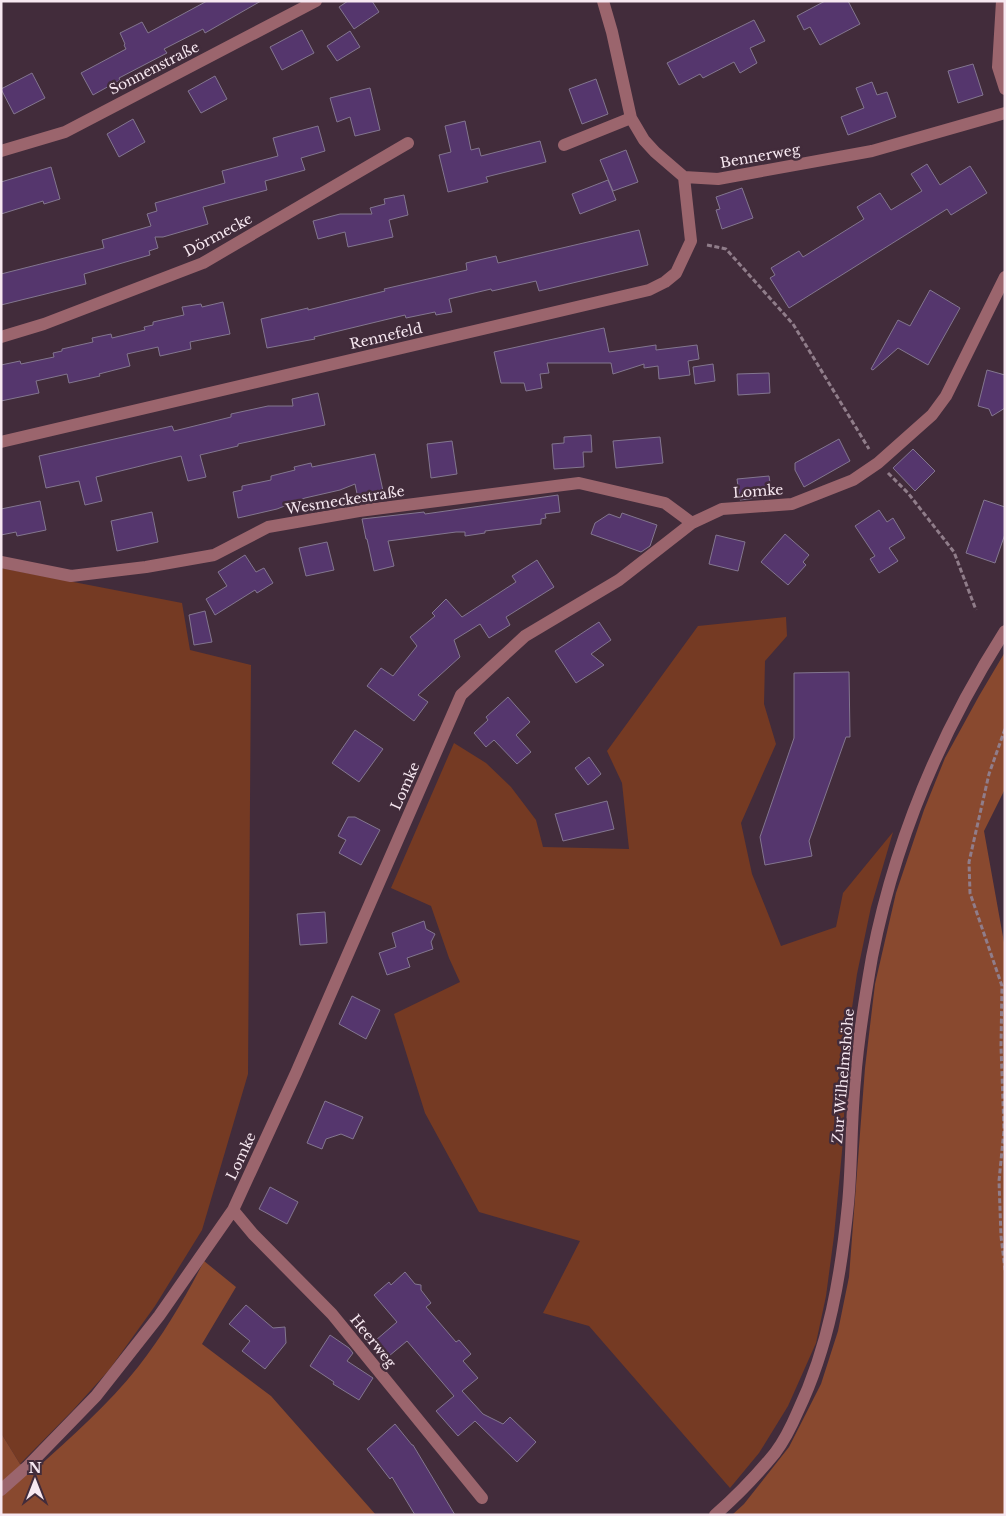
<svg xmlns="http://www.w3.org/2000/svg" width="1006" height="1516" font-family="'Libre Baskerville',serif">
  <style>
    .green { fill: #753a23 }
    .forest { fill: #89492f }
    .building { fill: #55366d; stroke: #83768f }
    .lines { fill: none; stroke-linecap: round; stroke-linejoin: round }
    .path { stroke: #907d8a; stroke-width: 3; stroke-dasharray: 5 2.5; stroke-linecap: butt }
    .minor { stroke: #9b656d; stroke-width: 12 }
    .labels { text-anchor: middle; stroke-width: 5; stroke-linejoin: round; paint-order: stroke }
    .street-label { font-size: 14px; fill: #f7e8f1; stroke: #422c3b }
  </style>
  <rect width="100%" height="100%" fill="#422c3b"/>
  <path class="green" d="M 1,568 L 182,603 L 190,650 L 251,665 L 248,1074 L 202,1230 L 155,1306 L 109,1370 L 73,1410 L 20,1464 L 1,1433 Z
    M 786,617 L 787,636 L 765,661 L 764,704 L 776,744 L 741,823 L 752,874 L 781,946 L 836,927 L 843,893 L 893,832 L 871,907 L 857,974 L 847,1042 L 843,1141 L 834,1236 L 826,1296 L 816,1343 L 788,1406 L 759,1453 L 730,1488 L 589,1326 L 543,1313 L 580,1241 L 479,1212 L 425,1113 L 394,1014 L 460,982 L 449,958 L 431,906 L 391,888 L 454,743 L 486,763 L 511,787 L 536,820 L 543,847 L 629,849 L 622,783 L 607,751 L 698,626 Z"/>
  <path class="forest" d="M 1005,652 L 1005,789 L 984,831 L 1005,948 L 1005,1515 L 732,1515 L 744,1504 L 789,1447 L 821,1384 L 838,1331 L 849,1277 L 865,1068 L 875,984 L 896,893 L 924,810 L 945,758 L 979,696 Z
    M 204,1261 L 236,1287 L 202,1344 L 271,1396 L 376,1515 L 1,1515 L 1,1433 L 20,1464 L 36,1469 C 71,1437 108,1405 138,1367 C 164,1334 185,1298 204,1261 Z"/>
  <path class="building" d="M 207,1 L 261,1 L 205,33 L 203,29 L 164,49 L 167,53 L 119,78 L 120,80 L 93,95 L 81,73 L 126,49 L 124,45 L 125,44 L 120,33 L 142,22 L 148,33 Z
    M 348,1 L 372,1 L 379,12 L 354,29 L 339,7 Z
    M 825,1 L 848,1 L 860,24 L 820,45 L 810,27 L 804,30 L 797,16 Z
    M 754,20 L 765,41 L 750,48 L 757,63 L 740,73 L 734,62 L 703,78 L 700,74 L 679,85 L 667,63 Z
    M 302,30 L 314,53 L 282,70 L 270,47 Z
    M 350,31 L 360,47 L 337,61 L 327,46 Z
    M 973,64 L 983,95 L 958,103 L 948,71 Z
    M 32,73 L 45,98 L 14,114 L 1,89 Z
    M 215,76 L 227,99 L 201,113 L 188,91 Z
    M 596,79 L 608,114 L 582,124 L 569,89 Z
    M 872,82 L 877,95 L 887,92 L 896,117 L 848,135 L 841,117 L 864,108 L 856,88 Z
    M 370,88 L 380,130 L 355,136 L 350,117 L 337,122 L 330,98 Z
    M 133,119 L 145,142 L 119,157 L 107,134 Z
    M 465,121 L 471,150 L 479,148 L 481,156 L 540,141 L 546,162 L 486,177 L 488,182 L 448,192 L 439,155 L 451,152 L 445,126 Z
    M 318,126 L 325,151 L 301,158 L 305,170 L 265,181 L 267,190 L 203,207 L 208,224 L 163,237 L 155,237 L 158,248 L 149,251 L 150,255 L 84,274 L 86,284 L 1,305 L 1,274 L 104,248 L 102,240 L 151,226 L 147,214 L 157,211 L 155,203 L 225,183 L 222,171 L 278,156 L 273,138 Z
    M 626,150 L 638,182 L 613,191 L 600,160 Z
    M 927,164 L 940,185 L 970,166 L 987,193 L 951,215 L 947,209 L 789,308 L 770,278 L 775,275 L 771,268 L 799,251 L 803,257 L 864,219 L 857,207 L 880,193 L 891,210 L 922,191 L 911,174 Z
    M 51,167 L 60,199 L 44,204 L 43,201 L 1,214 L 1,182 Z
    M 608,180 L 616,200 L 580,214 L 572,194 Z
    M 742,188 L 753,218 L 722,229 L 716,210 L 720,209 L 716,197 Z
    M 404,195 L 408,215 L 389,220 L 393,237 L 348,247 L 345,232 L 318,239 L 313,221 L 340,214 L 372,214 L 370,208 L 385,204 L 384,199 Z
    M 639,230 L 648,265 L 539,291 L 536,281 L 492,291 L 491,289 L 449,299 L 452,312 L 436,315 L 435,312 L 406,318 L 405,315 L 314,337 L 315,339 L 267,348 L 261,319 L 308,308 L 308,310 L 385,291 L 384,289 L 467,270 L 466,263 L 496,256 L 498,263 Z
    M 930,290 L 960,308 L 928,365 L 898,348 L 873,370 L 871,369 L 898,320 L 910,326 Z
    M 223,302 L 230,334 L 190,342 L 191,349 L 160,356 L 158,347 L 127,354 L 130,366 L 99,374 L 100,376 L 69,383 L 67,374 L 36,381 L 39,393 L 1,401 L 1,365 L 20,361 L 21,364 L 54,357 L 53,353 L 62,351 L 62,349 L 93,342 L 92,338 L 111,334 L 112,338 L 145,330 L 144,327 L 153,325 L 153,322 L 184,315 L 182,307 L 201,304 L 202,307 Z
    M 604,328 L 609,352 L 656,345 L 656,350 L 697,345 L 699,359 L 688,361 L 690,375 L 659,379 L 658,366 L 644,368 L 644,364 L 613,374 L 611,363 L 547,363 L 549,373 L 540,374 L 542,388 L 526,391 L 524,383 L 501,383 L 494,352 Z
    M 713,364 L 715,381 L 695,384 L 693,367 Z
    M 987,370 L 1005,375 L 1005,408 L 992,416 L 989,409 L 978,406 Z
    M 769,373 L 770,393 L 738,395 L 737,374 Z
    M 318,393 L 325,425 L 238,444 L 238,446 L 200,455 L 206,477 L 188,481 L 181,456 L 96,477 L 102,501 L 85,505 L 79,481 L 46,488 L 39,456 L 172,426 L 174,431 L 231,417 L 231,414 L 268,406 L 293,406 L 292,399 Z
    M 591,435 L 592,452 L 583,452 L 584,467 L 554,469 L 552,444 L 564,443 L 564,437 Z
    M 660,437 L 663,463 L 616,468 L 613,441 Z
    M 839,439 L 850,461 L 804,487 L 795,470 L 795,463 Z
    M 452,441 L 457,474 L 431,478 L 427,444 Z
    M 913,449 L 935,471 L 915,491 L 893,468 Z
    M 375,454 L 385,500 L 359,503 L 355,484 L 340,490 L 305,498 L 277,509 L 238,518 L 233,492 L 242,490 L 242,486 L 271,480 L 271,476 L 295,470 L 294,467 L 311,463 L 312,467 Z
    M 769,476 L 772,496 L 740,500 L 737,479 Z
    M 558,495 L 560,512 L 545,514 L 546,518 L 541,519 L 541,524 L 485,531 L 485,533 L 465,536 L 465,532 L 456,532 L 388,541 L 394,566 L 374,571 L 367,539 L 366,539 L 362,519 L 424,512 L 425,514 Z
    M 984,500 L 1005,507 L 1005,534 L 995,563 L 966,553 Z
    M 40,501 L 46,530 L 17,536 L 16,532 L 1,535 L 1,509 Z
    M 879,510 L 887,522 L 893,518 L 905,538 L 889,548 L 898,561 L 879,573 L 870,559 L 875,556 L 855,526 Z
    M 152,512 L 158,542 L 117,551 L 111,521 Z
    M 622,513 L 657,525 L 650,546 L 641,552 L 591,534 L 595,523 L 609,514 L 620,518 Z
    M 785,534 L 809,555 L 803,562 L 806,565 L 788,585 L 761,562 Z
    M 716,535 L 745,542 L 738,571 L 709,564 Z
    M 327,542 L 334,570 L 306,576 L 299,548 Z
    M 245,555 L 256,572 L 264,568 L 273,583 L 257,593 L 255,590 L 215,615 L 206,599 L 227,586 L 218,572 Z
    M 537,560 L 554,587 L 506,617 L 510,625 L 489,638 L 480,624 L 454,640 L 460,657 L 418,695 L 428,702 L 414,721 L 367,686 L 381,668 L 393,676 L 417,646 L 410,637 L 435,616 L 432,613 L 446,599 L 462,617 L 516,582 L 512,576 Z
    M 205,611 L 212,642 L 194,645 L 189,615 Z
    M 599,622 L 611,640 L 591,654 L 604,665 L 576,683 L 555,651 Z
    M 849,672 L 850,737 L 846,737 L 809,841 L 812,856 L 765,865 L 760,837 L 794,738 L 794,673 Z
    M 508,697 L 530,722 L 516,735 L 531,752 L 517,764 L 494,740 L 486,747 L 474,733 L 488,720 L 486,717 Z
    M 355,730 L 383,749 L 359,782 L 332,763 Z
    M 589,757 L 601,774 L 588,785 L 575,768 Z
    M 607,801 L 614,829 L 563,841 L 555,814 Z
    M 348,817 L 355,817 L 380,830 L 361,865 L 339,853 L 346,840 L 338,836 Z
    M 325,912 L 327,943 L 300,945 L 297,914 Z
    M 424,921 L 426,929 L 435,934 L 431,942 L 433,949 L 407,958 L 410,967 L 387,975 L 379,953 L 396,947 L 392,933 Z
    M 352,996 L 380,1010 L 366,1039 L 339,1024 Z
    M 325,1101 L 363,1117 L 353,1139 L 341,1134 L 326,1139 L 322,1149 L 307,1143 Z
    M 270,1187 L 298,1202 L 287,1224 L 259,1209 Z
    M 405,1272 L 415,1284 L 421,1285 L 421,1290 L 431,1303 L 426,1307 L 456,1342 L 459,1340 L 471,1354 L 463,1361 L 478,1378 L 462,1391 L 483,1414 L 503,1424 L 510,1417 L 536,1442 L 517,1462 L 475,1421 L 458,1436 L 436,1411 L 454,1396 L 407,1341 L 389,1356 L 376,1340 L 397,1322 L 374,1295 L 389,1282 L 391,1285 Z
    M 246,1305 L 273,1328 L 285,1327 L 286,1343 L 265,1369 L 242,1351 L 250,1341 L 229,1324 Z
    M 330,1335 L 349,1348 L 353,1353 L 347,1361 L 373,1378 L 359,1400 L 333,1384 L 334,1382 L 310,1366 Z
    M 395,1424 L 412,1445 L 413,1445 L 455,1515 L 415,1515 L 392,1477 L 390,1479 L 367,1449 Z"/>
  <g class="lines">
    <path class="path" d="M 707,245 L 726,249 L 793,324 L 869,449
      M 888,473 L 908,493 L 954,552 L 976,610
      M 1005,729 L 989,774 L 969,862 L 970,893 L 1002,986 L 1001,1046 L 1004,1130 L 999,1181 L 1001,1236 L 1005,1270"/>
    <path class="minor" d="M 603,1 L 612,32 L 631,118 L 644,140 L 655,152 L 684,177 L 718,179 L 872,151 L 1005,113
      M 1002,1 L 998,67 L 1005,89
      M 564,145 L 631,118
      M 1,151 L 65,132 L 316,1
      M 1,337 L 44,324 L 203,263 L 408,143
      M 1,442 L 649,290 L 665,282 L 676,273 L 691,241 L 684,177
      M 1,562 L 71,576 L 146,567 L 214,555 L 268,527 L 359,511 L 579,483 L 665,503 L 692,523
      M 233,1210 L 253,1234 L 332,1314 L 482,1498
      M 1,1490 L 28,1466 L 96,1396 L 159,1316 L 233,1210 L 296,1073 L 461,695 L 525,636 L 619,580 L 692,523 L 722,509 L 792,504 L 853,480 L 878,463 L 932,415 L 946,396 L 1005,277
      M 715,1515 C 737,1496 757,1475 775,1453 C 784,1441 792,1425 798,1411 C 829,1346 841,1275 848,1204 C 852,1162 851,1121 855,1080 C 858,1038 865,997 872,957 C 895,840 941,731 1005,631"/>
  </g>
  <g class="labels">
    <g class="street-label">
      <text transform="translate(154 68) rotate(-27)" y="5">Sonnenstraße</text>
      <text transform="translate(760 156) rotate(-10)" y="5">Bennerweg</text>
      <text transform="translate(218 235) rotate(-28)" y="5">Dörmecke</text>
      <text transform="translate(386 336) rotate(-13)" y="5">Rennefeld</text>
      <text transform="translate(758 491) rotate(-4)" y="5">Lomke</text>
      <text transform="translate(345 500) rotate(-9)" y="5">Wesmeckestraße</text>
      <text transform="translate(405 786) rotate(-66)" y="5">Lomke</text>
      <text transform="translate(843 1076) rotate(-85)" y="5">Zur Wilhelmshöhe</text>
      <text transform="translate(241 1156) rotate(-65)" y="5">Lomke</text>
      <text transform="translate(373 1341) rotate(51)" y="5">Heerweg</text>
    </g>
  </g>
  <rect width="1006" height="1516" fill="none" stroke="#f7e8f1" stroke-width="5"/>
  <g transform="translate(35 1481)" stroke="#422c3b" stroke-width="4" paint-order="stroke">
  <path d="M0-4L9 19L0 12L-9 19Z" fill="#f7e8f1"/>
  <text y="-8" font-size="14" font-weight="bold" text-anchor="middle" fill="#f7e8f1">N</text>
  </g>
</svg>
